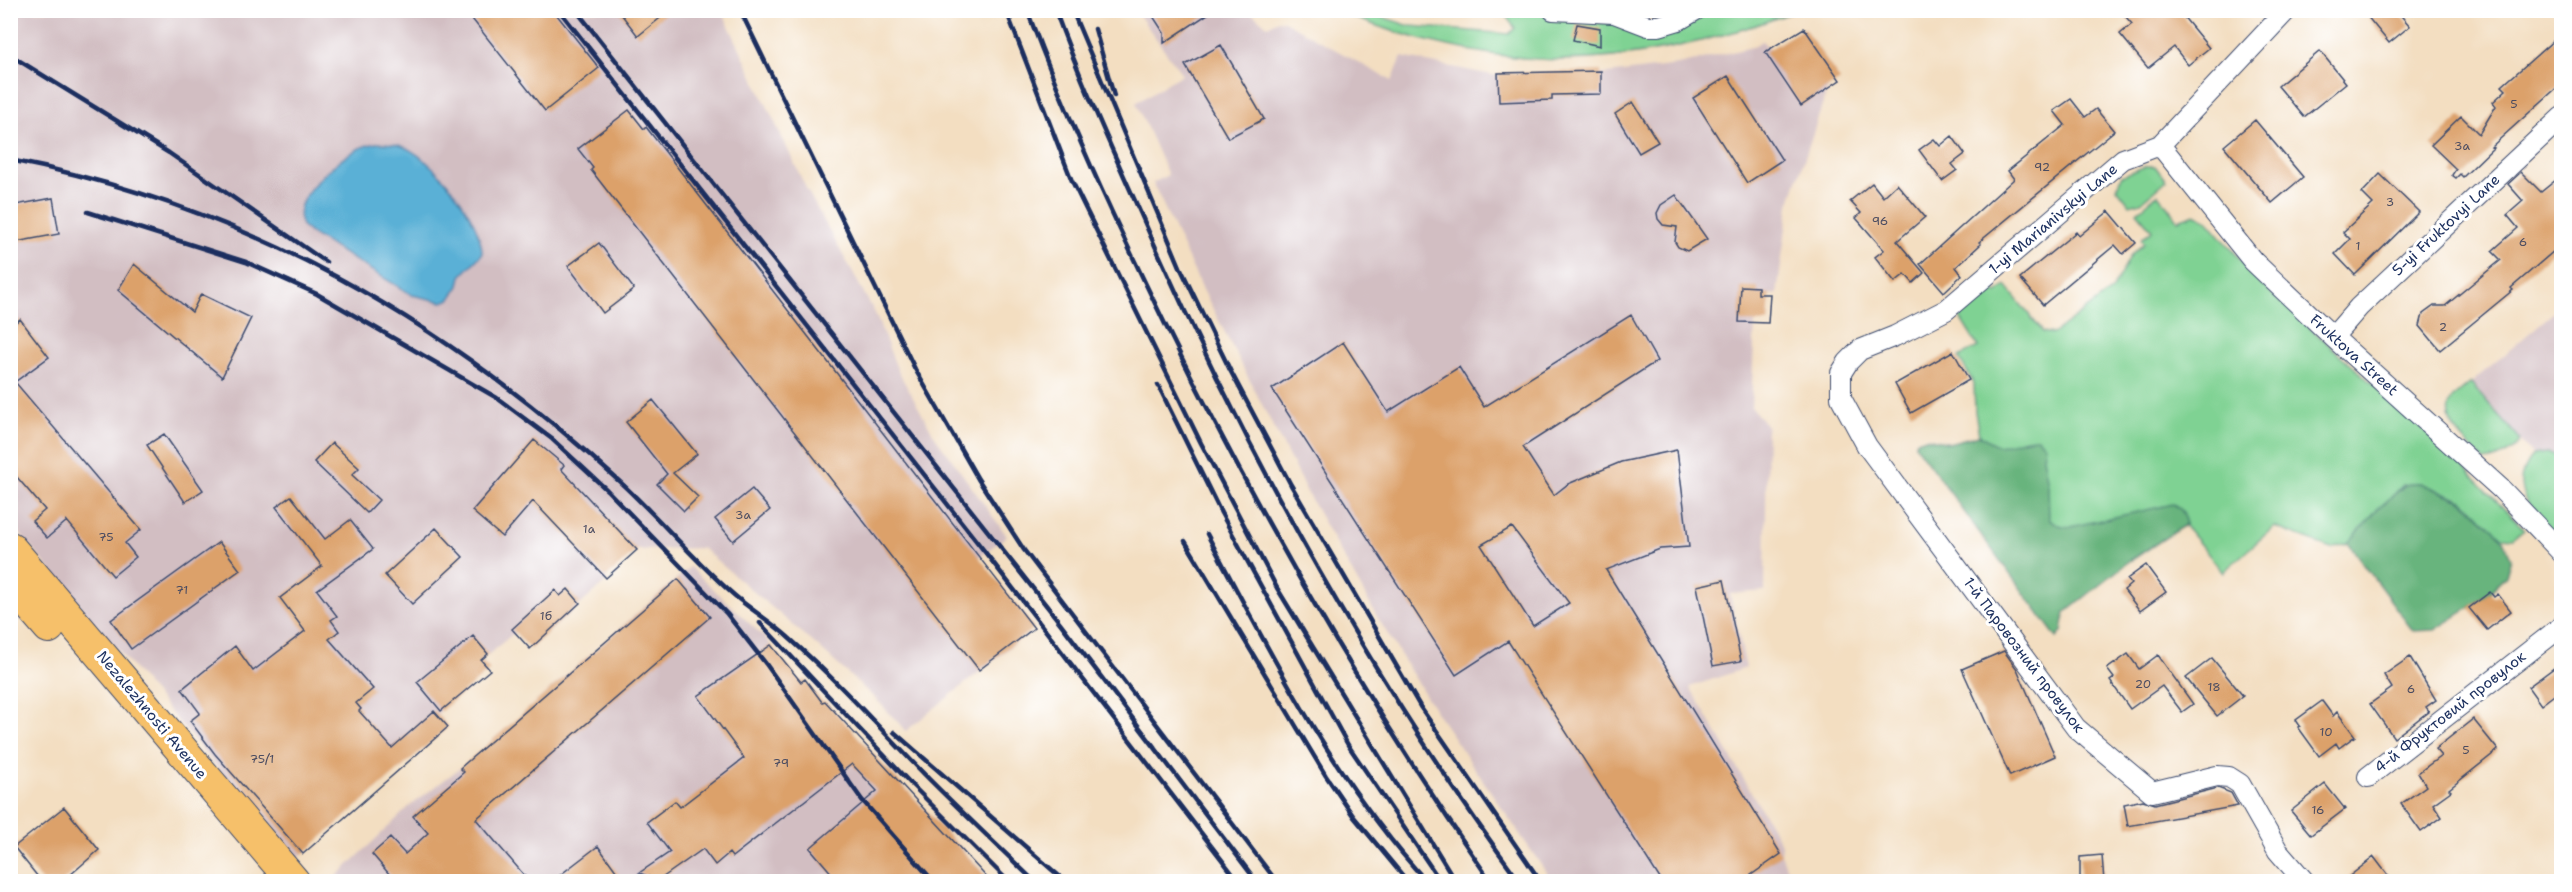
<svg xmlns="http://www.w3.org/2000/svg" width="2572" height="892" font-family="'Shantell Sans',sans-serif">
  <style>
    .industrial { fill: #d2bec2 }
    .green { fill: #7fd293; stroke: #4d8078; stroke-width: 1.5 }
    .forest { fill: #67b47d; stroke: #41726e; stroke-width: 1.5 }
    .water { fill: #5ab0d6; stroke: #3a709a; stroke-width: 1.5 }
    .building { fill: #dca16a; fill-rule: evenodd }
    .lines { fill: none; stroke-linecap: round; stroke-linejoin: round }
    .minor-casing { stroke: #3b496d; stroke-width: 22 }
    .primary-casing { stroke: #3b496d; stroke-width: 34 }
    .minor { stroke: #fff; stroke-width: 20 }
    .primary { stroke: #f6c06b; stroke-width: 32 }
    .rail { stroke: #1b2f5e; stroke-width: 4.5 }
    .labels { text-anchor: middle; stroke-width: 6; stroke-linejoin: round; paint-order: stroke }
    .number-label { font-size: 12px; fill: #4b4c61 }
    .street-label { font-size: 15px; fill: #1b2f5e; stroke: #fff }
  </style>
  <rect width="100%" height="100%" fill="#fff"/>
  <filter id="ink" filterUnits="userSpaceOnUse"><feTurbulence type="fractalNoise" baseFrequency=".0167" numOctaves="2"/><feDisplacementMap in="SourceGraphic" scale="12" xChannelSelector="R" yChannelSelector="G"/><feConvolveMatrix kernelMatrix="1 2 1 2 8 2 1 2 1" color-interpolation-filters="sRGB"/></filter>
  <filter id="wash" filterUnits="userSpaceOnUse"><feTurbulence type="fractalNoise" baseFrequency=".008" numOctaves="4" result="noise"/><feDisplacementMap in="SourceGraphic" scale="24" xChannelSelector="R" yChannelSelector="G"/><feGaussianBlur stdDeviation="1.35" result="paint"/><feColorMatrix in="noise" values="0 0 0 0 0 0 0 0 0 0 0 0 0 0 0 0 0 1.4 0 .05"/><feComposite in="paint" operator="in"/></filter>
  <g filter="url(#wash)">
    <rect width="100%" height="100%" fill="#f3dec1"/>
    <path class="industrial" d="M 10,11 L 722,11 L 807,190 L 875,313 L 898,371 L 934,435 L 1007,536 L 979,557 L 1034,628 L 906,731 L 878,701 L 815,644 L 702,548 L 637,550 L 606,578 L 607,581 L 530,649 L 515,632 L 482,660 L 490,670 L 437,714 L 448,727 L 295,860 L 11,523 Z
      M 1136,11 L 1249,11 L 1268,26 L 1278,20 L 1284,21 L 1392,81 L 1402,57 L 1492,75 L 1607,74 L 1678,65 L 1752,47 L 1762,41 L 1770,49 L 1804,28 L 1840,80 L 1828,88 L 1789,205 L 1777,295 L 1770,294 L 1768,323 L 1755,323 L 1751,407 L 1767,426 L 1765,591 L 1730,594 L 1746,668 L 1690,687 L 1782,845 L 1781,854 L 1792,881 L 1552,881 L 1436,712 L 1379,620 L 1312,502 L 1198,280 L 1153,183 L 1168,175 L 1136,103 L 1182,74 Z
      M 2561,306 L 2561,489 L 2471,383 Z
      M 690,567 L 765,638 L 800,682 L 805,679 L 822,702 L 825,701 L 991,881 L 660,882 L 646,876 L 634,882 L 331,882 L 410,806 L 460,768 Z"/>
    <path class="green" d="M 1636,10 L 1678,11 L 1655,19 Z
      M 1351,11 L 1364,11 L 1410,26 L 1509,34 L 1515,28 L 1502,11 L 1537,11 L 1561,19 L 1612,23 L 1637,29 L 1690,23 L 1711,11 L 1796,11 C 1721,39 1641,60 1560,60 C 1491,59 1413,41 1350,16 Z
      M 2146,166 L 2155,166 L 2166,181 L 2141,202 L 2130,205 L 2117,188 L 2121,176 Z
      M 2158,194 L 2178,220 L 2195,214 L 2207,220 L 2263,286 L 2452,455 L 2524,529 L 2513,538 L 2502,537 L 2463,500 L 2420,483 L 2403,485 L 2348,543 L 2331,548 L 2274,527 L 2223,572 L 2184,525 L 2135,558 L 2042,607 L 1980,531 L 1915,445 L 1917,441 L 1926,438 L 1949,443 L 1979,435 L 1975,412 L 1974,384 L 1959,357 L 1978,347 L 1957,313 L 1990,288 L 1997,293 L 2006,286 L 2043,332 L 2053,334 L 2112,290 L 2131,255 L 2144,243 L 2141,239 L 2152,230 L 2137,212 Z
      M 2471,383 L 2520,440 C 2515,452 2496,460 2484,461 C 2471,447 2436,420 2453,398 C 2457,392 2465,388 2471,383 Z
      M 2546,453 L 2561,456 L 2561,540 C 2537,514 2502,491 2533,455 Z"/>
    <path class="forest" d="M 1979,435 L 1998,446 C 2012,444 2025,437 2038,438 L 2045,446 L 2043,457 L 2048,485 L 2049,519 L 2058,525 L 2070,527 L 2173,504 C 2182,509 2186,514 2185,525 L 2132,559 L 2065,613 L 2062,632 L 2057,638 L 1915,445 L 1917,441 L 1926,438 L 1949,443 Z
      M 2420,483 L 2463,501 L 2502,537 L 2511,558 L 2506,576 L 2490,592 L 2465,611 L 2435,630 L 2413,631 L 2348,543 L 2380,507 L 2405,485 Z"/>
    <path class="water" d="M 376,143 C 383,143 392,143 399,145 C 432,155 483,220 482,254 L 461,276 L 459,286 L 450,299 L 443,302 L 412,295 L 310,233 C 307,230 302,227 301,223 C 290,197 338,160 358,149 C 363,146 370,145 376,143 Z"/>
    <g id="blocks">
      <path class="building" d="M 465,10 L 553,10 L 599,68 L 545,111 Z
        M 618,10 L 670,10 L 638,36 Z
        M 1149,10 L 1214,10 L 1164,43 L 1164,33 Z
        M 2120,10 L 2178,10 L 2209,48 L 2188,65 L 2174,47 L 2148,68 L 2120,34 L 2132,24 Z
        M 2362,10 L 2396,10 L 2410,26 L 2389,43 Z
        M 1577,24 L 1600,28 L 1600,46 L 1573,40 Z
        M 1804,28 L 1840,80 L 1801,106 L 1765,52 Z
        M 2562,33 L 2562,83 L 2491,147 L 2493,148 L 2463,177 L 2460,174 L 2456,178 L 2452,175 L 2456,169 L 2431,145 L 2461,116 L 2479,134 L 2496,106 L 2493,102 L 2506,90 L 2502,86 Z
        M 1221,45 L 1264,119 L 1228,138 L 1185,65 Z
        M 2320,51 L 2346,83 L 2304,117 L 2278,86 Z
        M 1601,71 L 1601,94 L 1552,95 L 1552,100 L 1499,102 L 1498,73 Z
        M 1728,76 L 1782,160 L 1747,183 L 1693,98 Z
        M 2071,99 L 2085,117 L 2096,109 L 2114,131 L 1979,242 L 1981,244 L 1956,267 L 1962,275 L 1944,292 L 1920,264 L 2014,179 L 2008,171 L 2065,125 L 2054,111 Z
        M 1633,102 L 1658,142 L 1639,153 L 1615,114 Z
        M 629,110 L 644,129 L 646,127 L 1034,628 L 979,670 L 591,170 L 593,168 L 578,149 Z
        M 2255,120 L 2303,177 L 2272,203 L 2224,146 Z
        M 1952,136 L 1965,154 L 1952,164 L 1957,170 L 1942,181 L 1919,150 L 1934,139 L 1940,146 Z
        M 2521,172 L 2541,192 L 2562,175 L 2562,244 L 2511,288 L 2513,290 L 2440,350 L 2420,326 L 2423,314 L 2434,306 L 2445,306 L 2501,260 L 2492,251 L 2518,228 L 2507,215 L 2523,201 L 2508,184 Z
        M 2380,174 L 2419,212 L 2355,275 L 2335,254 L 2350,239 L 2343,232 L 2373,204 L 2362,193 Z
        M 1872,183 L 1883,197 L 1897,184 L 1925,217 L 1897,241 L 1924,273 L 1913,283 L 1905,274 L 1895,282 L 1875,257 L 1884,250 L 1856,218 L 1861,213 L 1850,201 Z
        M 1676,195 L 1707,239 L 1687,251 L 1678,247 L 1675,242 L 1677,227 L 1663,225 L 1658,219 L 1657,213 L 1661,205 Z
        M 53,198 L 59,234 L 10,243 L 10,206 Z
        M 2109,211 L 2136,243 L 2123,254 L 2115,245 L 2043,305 L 2020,278 L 2076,232 L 2079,236 Z
        M 599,243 L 634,289 L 603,313 L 568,266 Z
        M 134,264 L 192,312 L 201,294 L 251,318 L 222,377 L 118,290 Z
        M 1741,286 L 1758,287 L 1758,294 L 1770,294 L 1768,323 L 1739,322 Z
        M 1631,315 L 1657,361 L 1523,447 L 1554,495 L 1568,484 L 1621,462 L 1677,450 L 1689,547 L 1660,549 L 1606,570 L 1781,854 L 1741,882 L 1662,882 L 1508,641 L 1456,675 L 1272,389 L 1343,342 L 1388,412 L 1459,367 L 1484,407 ZM 1512,527 L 1569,603 L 1533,626 L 1481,545 Z
        M 20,319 L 49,357 L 15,382 L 141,530 L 125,543 L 136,557 L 113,576 L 67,521 L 47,538 L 32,521 L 45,510 L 10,469 L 10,327 Z
        M 1953,351 L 1969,380 L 1911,413 L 1895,384 Z
        M 653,400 L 697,454 L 673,473 L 698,497 L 684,511 L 657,484 L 667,474 L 626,422 Z
        M 164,434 L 203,490 L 185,502 L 147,445 Z
        M 534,440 L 564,465 L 561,469 L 637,550 L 606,578 L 533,501 L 502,537 L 472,511 Z
        M 332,443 L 359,468 L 352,475 L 379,500 L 367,513 L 314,462 Z
        M 752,489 L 770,510 L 733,541 L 715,519 Z
        M 291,496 L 325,539 L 350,520 L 373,549 L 317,590 L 337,616 L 331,620 L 339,631 L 329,639 L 373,689 L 356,703 L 361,709 L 359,711 L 392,748 L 434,711 L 448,727 L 303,854 L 215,754 L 190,721 L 200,713 L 182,689 L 235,646 L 253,671 L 305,631 L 280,598 L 322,566 L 276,507 Z
        M 436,528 L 463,557 L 412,604 L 385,575 Z
        M 219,542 L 240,570 L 131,649 L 111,620 Z
        M 2146,565 L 2166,592 L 2140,611 L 2124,590 L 2131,584 L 2127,579 Z
        M 678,579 L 710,617 L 476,819 L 530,882 L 396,882 L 372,854 L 390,838 L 405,854 L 428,833 L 413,816 L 464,772 L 460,768 Z
        M 1724,580 L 1741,661 L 1713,666 L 1697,586 Z
        M 568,589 L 580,603 L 530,649 L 512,629 L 555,590 L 560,596 Z
        M 2490,592 L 2494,597 L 2498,594 L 2511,611 L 2487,630 L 2469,608 Z
        M 473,636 L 488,654 L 481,660 L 490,670 L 441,711 L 417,682 Z
        M 771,645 L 801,682 L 805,679 L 822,702 L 825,701 L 991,882 L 839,882 L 810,848 L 877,791 L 852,764 L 732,857 L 729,853 L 715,865 L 703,849 L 659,880 L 639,873 L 670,852 L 647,822 L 675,801 L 680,807 L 744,758 L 698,696 Z
        M 2004,651 L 2017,669 L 2055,756 L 2010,776 L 1962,669 Z
        M 2128,654 L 2139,669 L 2158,655 L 2193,704 L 2182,712 L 2162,686 L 2130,709 L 2110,681 L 2114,678 L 2107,669 Z
        M 2410,657 L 2436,700 L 2426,707 L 2429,711 L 2394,738 L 2370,704 L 2392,688 L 2384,675 Z
        M 2212,658 L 2243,696 L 2217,716 L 2186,678 Z
        M 2562,662 L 2562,689 L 2541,705 L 2528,687 Z
        M 2322,701 L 2333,716 L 2337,712 L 2355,736 L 2339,748 L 2336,743 L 2319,756 L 2298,727 L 2300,726 L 2296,720 Z
        M 2473,719 L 2498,750 L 2449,789 L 2451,791 L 2433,804 L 2442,817 L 2421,832 L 2401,804 L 2426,786 L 2418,773 L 2441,756 L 2435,749 Z
        M 2325,784 L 2345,809 L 2311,835 L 2291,811 Z
        M 2218,788 L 2231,793 L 2238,806 L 2128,826 L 2124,804 L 2143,800 L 2155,804 Z
        M 64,807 L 99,850 L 62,882 L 42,882 L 14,847 Z
        M 598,846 L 624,882 L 551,882 L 577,862 Z
        M 2102,855 L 2104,882 L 2080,882 L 2080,857 Z
        M 2374,857 L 2393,882 L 2342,882 Z"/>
    </g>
  </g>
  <g filter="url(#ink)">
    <use href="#blocks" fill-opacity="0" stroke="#3b496d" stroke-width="1.5"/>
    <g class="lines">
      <defs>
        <path id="minor" d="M 1553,10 L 1614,13 L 1648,26 L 1659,26 L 1679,20 L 1696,10
          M 2287,10 L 2160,145 L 2123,159 L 1946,310 L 1895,336 L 1860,350 L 1848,362 L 1841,373 L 1841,398 L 1867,446 L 2076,728 L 2152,792 L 2217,776 L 2229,777 L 2240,784 L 2278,851 L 2305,882
          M 2160,145 L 2253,261 L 2333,337 L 2501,489 L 2562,553
          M 2333,337 L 2359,307 L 2562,117
          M 2368,777 L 2562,626"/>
        <path id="primary" d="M 10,548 L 294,882
          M 10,582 L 49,627"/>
      </defs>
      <use href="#minor" class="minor-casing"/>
      <use href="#primary" class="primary-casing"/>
      <use href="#minor" class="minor"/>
      <use href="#primary" class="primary"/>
      <path class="rail" d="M 559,10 L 985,552 L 1239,882
        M 576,10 L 1061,624 L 1257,882
        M 740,10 L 915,369 L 978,479 L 1024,550 L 1277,882
        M 1006,10 L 1072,181 L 1201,443 L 1277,588 L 1456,882
        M 1027,10 C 1067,118 1115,221 1165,324 C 1260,518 1368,705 1491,882
        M 1055,10 C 1080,79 1110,145 1140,212 C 1243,447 1368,675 1520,882
        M 1072,10 L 1181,269 L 1230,370 L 1291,485 L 1421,708 L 1541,882
        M 1095,29 L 1114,96
        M 10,55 L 169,153 L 326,262
        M 10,160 C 247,206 444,320 620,482 C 659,518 694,560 734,595 C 751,610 772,622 789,638 C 839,682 883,732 929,779 C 964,814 1000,848 1035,882
        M 88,212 L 246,262 L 317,294 L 497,398 L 552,439 L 607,490 L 727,614 L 766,664 L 862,800 L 934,882
        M 1158,385 L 1221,513 L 1348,745 L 1441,882
        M 1207,534 C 1271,655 1334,780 1427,882
        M 1185,541 L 1326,776 L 1354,817 L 1408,882
        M 760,623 L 913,786 L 1009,882
        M 894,732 L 1066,882"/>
    </g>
  </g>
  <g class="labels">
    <g class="number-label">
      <text x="2514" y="108">5</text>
      <text x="2462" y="150">3а</text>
      <text x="2042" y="171">92</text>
      <text x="2390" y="206">3</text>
      <text x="1880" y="225">96</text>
      <text x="2523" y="246">6</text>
      <text x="2358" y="250">1</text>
      <text x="2443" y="331">2</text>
      <text x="743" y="519">3а</text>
      <text x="589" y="533">1а</text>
      <text x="106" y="541">75</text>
      <text x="182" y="594">71</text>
      <text x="546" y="620">1б</text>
      <text x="2143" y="688">20</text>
      <text x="2214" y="691">18</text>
      <text x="2411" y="693">6</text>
      <text x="2326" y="736">10</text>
      <text x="2466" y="754">5</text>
      <text x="262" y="763">75/1</text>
      <text x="781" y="767">79</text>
      <text x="2318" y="814">16</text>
    </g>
    <g class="street-label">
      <text transform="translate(2053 219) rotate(-40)" y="5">1-yi Marianivskyi Lane</text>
      <text transform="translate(2446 225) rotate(-43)" y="5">5-yi Fruktovyi Lane</text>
      <text transform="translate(2354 355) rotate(42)" y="5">Fruktova Street</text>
      <text transform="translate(2024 655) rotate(53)" y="5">1-й Паровозний провулок</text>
      <text transform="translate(2450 712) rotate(-38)" y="5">4-й Фруктовий провулок</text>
      <text transform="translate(152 715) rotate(50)" y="5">Nezalezhnosti Avenue</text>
    </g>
  </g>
  <rect width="2572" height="892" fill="none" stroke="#fff" stroke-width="36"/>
</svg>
